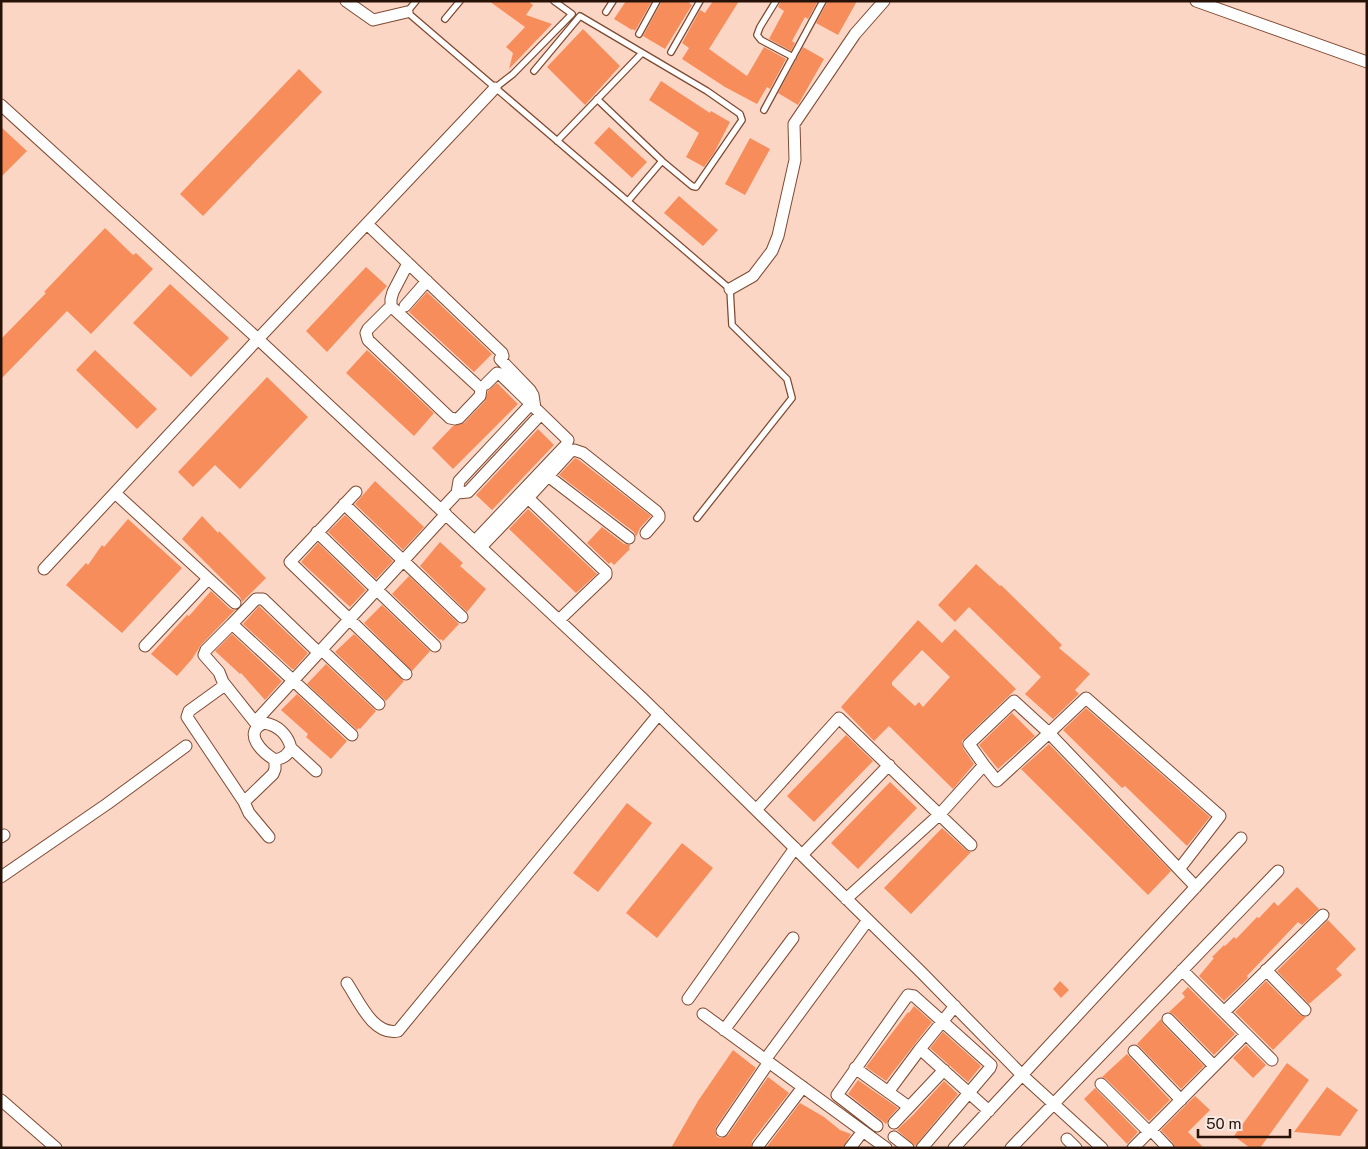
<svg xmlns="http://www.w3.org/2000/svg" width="1368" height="1149" font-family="'Public Sans',sans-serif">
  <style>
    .building { fill: #f88d5c; fill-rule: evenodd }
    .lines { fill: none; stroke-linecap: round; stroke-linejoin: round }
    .lane-casing { stroke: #7e4931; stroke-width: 8 }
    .street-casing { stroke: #7e4931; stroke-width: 13 }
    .lane { stroke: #fff; stroke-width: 5.5 }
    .street { stroke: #fff; stroke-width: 11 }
  </style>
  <rect width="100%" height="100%" fill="#fcd6c5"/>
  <path class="building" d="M 489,1 L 528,1 L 533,5 L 526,15 L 552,24 L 509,69 L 513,53 L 506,47 L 525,27 Z
    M 626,1 L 652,1 L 635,31 L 633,29 L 632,30 L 614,19 Z
    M 662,1 L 687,1 L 692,5 L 665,49 L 643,36 Z
    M 713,1 L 739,1 L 709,49 L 747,76 L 764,47 L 786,59 L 770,89 L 767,87 L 757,104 L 725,87 L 682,59 L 689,48 L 682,43 L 700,10 L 705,13 Z
    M 781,1 L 818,1 L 808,19 L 805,17 L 792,41 L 795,43 L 791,51 L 769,39 L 784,11 L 778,7 Z
    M 828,1 L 857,1 L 838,35 L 816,23 Z
    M 583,29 L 620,66 L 585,105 L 547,67 Z
    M 803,47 L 824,59 L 798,105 L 778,93 Z
    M 299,69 L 322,92 L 203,216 L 180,194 Z
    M 661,81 L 710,113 L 711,111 L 730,122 L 714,153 L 704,167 L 686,157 L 699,133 L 649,100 Z
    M 1,127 L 27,151 L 1,177 Z
    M 609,127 L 647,162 L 632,178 L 594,143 Z
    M 750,138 L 770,149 L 745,195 L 725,184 Z
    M 679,196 L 718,230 L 703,246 L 664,213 Z
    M 105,228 L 133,255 L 136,253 L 153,269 L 91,334 L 67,311 L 1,379 L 1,339 L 46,293 L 44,292 Z
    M 366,267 L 387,286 L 327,352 L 306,331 Z
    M 170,284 L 229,338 L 191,377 L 133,323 Z
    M 427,292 L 492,354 L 474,372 L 409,312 Z
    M 95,350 L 157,409 L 137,429 L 76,370 Z
    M 367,350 L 434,413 L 414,436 L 346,373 Z
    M 267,377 L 308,417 L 240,489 L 215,465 L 193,487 L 178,472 Z
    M 497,383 L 518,404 L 453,469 L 432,448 L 453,426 L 464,423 L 485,401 L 488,391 Z
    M 538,429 L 554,445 L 492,510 L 476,495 Z
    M 575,458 L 579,460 L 651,516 L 640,528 L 636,537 L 634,532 L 559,475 Z
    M 375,481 L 424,527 L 403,550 L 355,504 Z
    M 528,509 L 597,574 L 576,593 L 509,529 Z
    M 345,515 L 393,561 L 376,579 L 328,532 Z
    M 202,516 L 218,533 L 219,531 L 266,578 L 242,602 L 240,597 L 182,539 Z
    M 128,519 L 182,568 L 122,633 L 66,585 L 86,563 L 88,565 L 102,545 L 104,547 Z
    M 602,527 L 624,544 L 630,545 L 629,548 L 630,549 L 614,565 L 611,562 L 609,564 L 587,543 Z
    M 440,542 L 463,563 L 460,566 L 486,589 L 467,612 L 420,566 Z
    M 318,543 L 366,590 L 350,607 L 301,562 Z
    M 976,564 L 1000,586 L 1001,585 L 1062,645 L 1059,648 L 1090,674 L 1075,690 L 1079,694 L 1053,719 L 1025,694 L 1041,677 L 969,607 L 955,622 L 938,605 Z
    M 409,576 L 459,624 L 443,641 L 441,639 L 440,640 L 392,594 Z
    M 211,591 L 230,609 L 235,610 L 201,645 L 192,659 L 177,676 L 151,654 L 187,615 L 189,616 Z
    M 382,605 L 430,651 L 412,671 L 364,623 Z
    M 259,606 L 308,653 L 294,669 L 292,669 L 243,624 Z
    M 918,620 L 942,643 L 955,629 L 1016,689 L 962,741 L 963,748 L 974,764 L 953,789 L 889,726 L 874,741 L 841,707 ZM 922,650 L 950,677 L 923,707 L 919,702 L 915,706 L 892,685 L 892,682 Z
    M 232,634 L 282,681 L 265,700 L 241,673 L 240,674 L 215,651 Z
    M 354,634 L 404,681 L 386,701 L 335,652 Z
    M 326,664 L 376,711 L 360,729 L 359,728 L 357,730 L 307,684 Z
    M 297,694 L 347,741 L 331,759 L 306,737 L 308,734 L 281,710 Z
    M 1086,708 L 1210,817 L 1187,846 L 1125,786 L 1122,788 L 1063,730 Z
    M 1012,713 L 1035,736 L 998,769 L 979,745 Z
    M 846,735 L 873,761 L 814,822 L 787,796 Z
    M 1049,744 L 1171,871 L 1148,895 L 1021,769 Z
    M 890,782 L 917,808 L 858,869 L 831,843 Z
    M 627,803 L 652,823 L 598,892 L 573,873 Z
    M 942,828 L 966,850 L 971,852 L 911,914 L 884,888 Z
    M 682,843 L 713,868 L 657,938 L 626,913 Z
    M 1297,887 L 1319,909 L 1302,925 L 1298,922 L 1247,976 L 1248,978 L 1224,1001 L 1199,976 L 1214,958 L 1212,957 L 1224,945 L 1225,946 L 1234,937 L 1236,939 L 1257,917 L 1259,918 L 1274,902 L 1278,906 Z
    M 1328,920 L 1356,949 L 1336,969 L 1342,975 L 1309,1004 L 1277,971 Z
    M 1060,981 L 1069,990 L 1061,998 L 1053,989 Z
    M 1266,981 L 1300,1015 L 1306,1017 L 1273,1050 L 1235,1012 Z
    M 1188,987 L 1235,1034 L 1214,1055 L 1173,1014 L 1169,1012 L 1185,997 L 1182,993 Z
    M 914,1006 L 932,1022 L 886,1081 L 866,1067 L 908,1012 L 909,1013 Z
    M 1161,1019 L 1163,1024 L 1204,1066 L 1181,1089 L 1137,1044 Z
    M 943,1032 L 981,1066 L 968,1082 L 930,1048 Z
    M 1246,1045 L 1266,1065 L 1253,1078 L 1233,1058 Z
    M 733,1050 L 756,1068 L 716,1127 L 715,1131 L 717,1137 L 722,1138 L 728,1135 L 768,1077 L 789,1093 L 752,1141 L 751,1148 L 671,1148 L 698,1101 Z
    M 1127,1054 L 1170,1100 L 1149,1121 L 1106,1079 L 1102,1077 Z
    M 1287,1063 L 1309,1080 L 1260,1148 L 1250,1148 L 1234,1136 Z
    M 858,1080 L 898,1108 L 889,1118 L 886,1124 L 848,1094 Z
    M 944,1081 L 958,1094 L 915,1146 L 897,1130 L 913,1115 Z
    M 1327,1087 L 1358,1110 L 1340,1136 L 1294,1132 Z
    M 1095,1088 L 1138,1132 L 1127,1144 L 1084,1099 Z
    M 1195,1096 L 1210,1110 L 1188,1132 L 1204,1148 L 1175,1148 L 1173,1143 L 1161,1130 Z
    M 800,1103 L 824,1117 L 840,1130 L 851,1134 L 843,1148 L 766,1148 Z"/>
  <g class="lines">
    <defs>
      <path id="lane" d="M 416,1 L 407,12 L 730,289 L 732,325 L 787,379 L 792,398 L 697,518
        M 776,1 L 760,27 L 757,35 L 761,40 L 793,57
        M 606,12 L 613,1
        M 445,19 L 460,1
        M 639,34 L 657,1
        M 671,52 L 700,1
        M 534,71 L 580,16 L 707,91 L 740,114 L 742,120 L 696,187 L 692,186 L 662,161 L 628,201
        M 495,88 L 513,74 L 572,14 L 554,1
        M 597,99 L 662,161
        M 764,110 L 823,1
        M 557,141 L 642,53"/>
      <path id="street" d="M 346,1 L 373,20 L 407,12
        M 1196,1 L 1367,62
        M 495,88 L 258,339 L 641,697 L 922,973 L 1022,1075 L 954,1148
        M 1,105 L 258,339 L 44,569
        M 367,224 L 502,353 L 503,356 L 500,359 L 530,390 L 533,395 L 535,408
        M 730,289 L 753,276 L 772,251 L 778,236 L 795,160 L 794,124 L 855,34 L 884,1
        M 405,306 L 427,281
        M 391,308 L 394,309 L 481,389 L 480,396 L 459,418 L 455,419 L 450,418 L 368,340 L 366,333 L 368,329 L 388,309 Z
        M 391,308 L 391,299 L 393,292 L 406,267 L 407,262
        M 548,476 L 629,538
        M 356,492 L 290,562 L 406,674
        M 115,493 L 235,603
        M 457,493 L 459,481 L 530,405
        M 344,504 L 462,617
        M 441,510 L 457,493 L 468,492 L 541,414
        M 317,532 L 435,646
        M 475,541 L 566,445 L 568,440 L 500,374 L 497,373 L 486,384
        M 481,547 L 528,498
        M 559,620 L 606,575 L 606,572 L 528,498 L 570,452 L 574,450 L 583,453 L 656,511 L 659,515 L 659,518 L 646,533
        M 232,624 L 206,650 L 204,655 L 219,672 L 223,682 L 258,726
        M 145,646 L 208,579
        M 322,650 L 379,704
        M 319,653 L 263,599 L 256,599 L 232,624 L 352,735
        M 225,685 L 189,711 L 187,717 L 244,802 L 273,774 L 275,769 L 275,760
        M 255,722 L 446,514
        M 264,723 C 278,725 288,735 291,748 C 287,756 283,758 275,760 C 262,752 242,733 264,723 Z
        M 291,748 L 316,771
        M 244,802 L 249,813 L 269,837
        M 756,810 L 839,718 L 971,845
        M 1,837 L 4,835
        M 802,855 L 889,765
        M 1180,868 L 1220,816 L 1086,698 L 1049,733 L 1196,887
        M 1,877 L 107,804 L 186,746
        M 846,899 L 940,814 L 984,765 L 997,781 L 1049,733 L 1014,701 L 969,744 L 984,765
        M 1266,970 L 1305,1010
        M 347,983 C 359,1001 373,1036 398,1031 L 659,714
        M 688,999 L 795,848
        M 955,1006 L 920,1049 L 989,1111
        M 1224,1012 L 1323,915
        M 703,1014 L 886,1148
        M 1168,1019 L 1214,1066
        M 724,1030 L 793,938
        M 1246,1034 L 1272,1060
        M 1134,1051 L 1181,1100
        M 765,1060 L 868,920
        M 855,1068 L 909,1107
        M 1101,1084 L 1149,1132
        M 888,1092 L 920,1049
        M 1,1100 L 56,1148
        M 894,1123 L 944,1070
        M 877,1126 L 837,1095 L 908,995 L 914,996 L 991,1065 L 990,1068 L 922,1148
        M 1151,1130 L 1168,1148
        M 722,1131 L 769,1062
        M 894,1137 L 908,1148
        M 1067,1139 L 1076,1148
        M 758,1146 L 803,1087
        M 850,1148 L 863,1131
        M 1011,1148 L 1278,871
        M 1102,1148 L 1022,1075 L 1241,838
        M 1133,1148 L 1246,1034 L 1182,970"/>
    </defs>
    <use href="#lane" class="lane-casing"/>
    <use href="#street" class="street-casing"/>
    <use href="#lane" class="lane"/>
    <use href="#street" class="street"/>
  </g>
  <rect width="1368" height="1149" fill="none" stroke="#271208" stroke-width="5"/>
  <path d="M1198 1129v8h92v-8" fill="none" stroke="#271208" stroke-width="2.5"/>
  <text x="1206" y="1129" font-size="15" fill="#271208" stroke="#f6e9e3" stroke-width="4" paint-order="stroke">50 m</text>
</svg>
